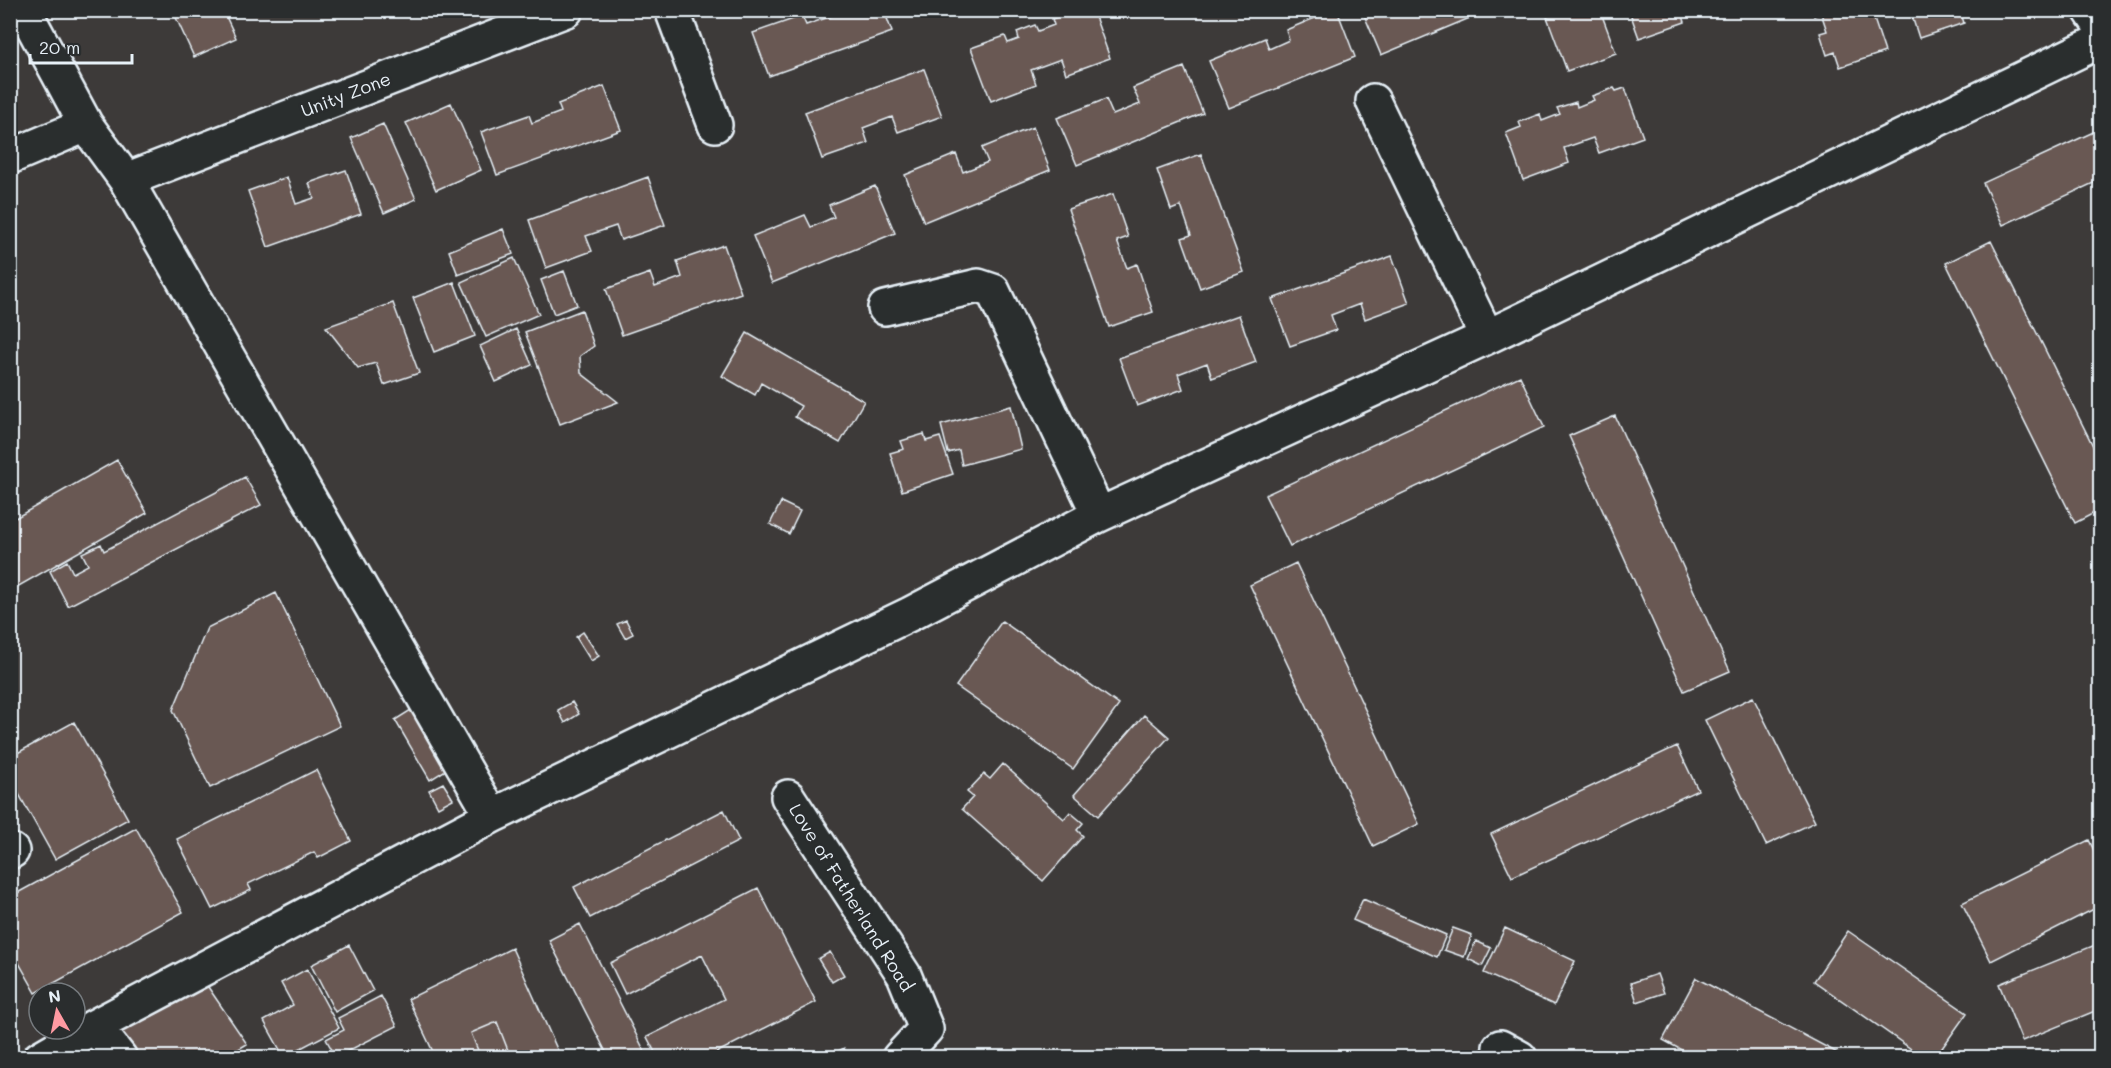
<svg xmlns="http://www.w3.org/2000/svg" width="2111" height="1068" font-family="Mali,sans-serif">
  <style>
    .building { fill: #695852; stroke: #e8f1f8; stroke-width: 1.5 }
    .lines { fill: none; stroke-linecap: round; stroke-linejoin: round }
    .minor-casing { stroke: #e8f1f8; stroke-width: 38 }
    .minor { stroke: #2a2d2e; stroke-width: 33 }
    .labels { text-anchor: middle; stroke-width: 5; stroke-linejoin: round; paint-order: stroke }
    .street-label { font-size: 18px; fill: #e8f1f8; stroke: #2a2d2e }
  </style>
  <rect width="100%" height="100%" fill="#3d3a39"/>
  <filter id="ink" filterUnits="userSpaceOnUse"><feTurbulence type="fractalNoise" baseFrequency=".0167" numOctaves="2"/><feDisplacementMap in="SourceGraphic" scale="12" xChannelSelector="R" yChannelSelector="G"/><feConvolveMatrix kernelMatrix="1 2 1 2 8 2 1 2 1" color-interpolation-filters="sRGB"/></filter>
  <g filter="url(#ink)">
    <path class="building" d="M 223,10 L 236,38 L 194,57 L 173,11 Z
      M 831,10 L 884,10 L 892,32 L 769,76 L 753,33 L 802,16 L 806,25 L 832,16 Z
      M 1334,10 L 1337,10 L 1355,57 L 1229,108 L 1209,61 L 1265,38 L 1269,49 L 1289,40 L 1286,30 Z
      M 1362,10 L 1489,10 L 1381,55 Z
      M 1556,10 L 1600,10 L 1616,53 L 1567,71 L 1547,17 L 1557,13 Z
      M 1629,10 L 1681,10 L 1685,22 L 1639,38 Z
      M 1812,10 L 1871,10 L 1885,52 L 1840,67 L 1835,52 L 1827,55 L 1820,33 L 1827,31 L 1821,13 L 1814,16 Z
      M 1910,10 L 1960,10 L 1964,23 L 1919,38 Z
      M 1075,11 L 1077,17 L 1093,11 L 1110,58 L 1066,74 L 1061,59 L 1031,70 L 1036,84 L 991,101 L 971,48 L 1005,36 L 1008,43 L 1019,39 L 1017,32 L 1035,25 L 1038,31 L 1054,25 L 1052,19 Z
      M 1184,67 L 1203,113 L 1077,165 L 1057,118 L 1106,99 L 1113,115 L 1140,104 L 1133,88 Z
      M 924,69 L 942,116 L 898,132 L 892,117 L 863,128 L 868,143 L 822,159 L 805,112 Z
      M 604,86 L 621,130 L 497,175 L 481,132 L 529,115 L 532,123 L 561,112 L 558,104 Z
      M 1614,88 L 1616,91 L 1625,88 L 1643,137 L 1599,153 L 1593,138 L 1564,148 L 1569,163 L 1523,180 L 1506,133 L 1521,127 L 1519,122 L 1540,114 L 1542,121 L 1560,114 L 1557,108 L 1576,102 L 1577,107 L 1594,100 L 1592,96 Z
      M 451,103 L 481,170 L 436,190 L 406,123 Z
      M 383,124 L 416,199 L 384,213 L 351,138 Z
      M 1033,127 L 1050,170 L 924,222 L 905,175 L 956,154 L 963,172 L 988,162 L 982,148 Z
      M 2100,129 L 2100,180 L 2003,225 L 1983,183 Z
      M 1201,154 L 1244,272 L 1200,288 L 1182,238 L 1191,235 L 1181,206 L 1171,210 L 1157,170 Z
      M 346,170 L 361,214 L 268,247 L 248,191 L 287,177 L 296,204 L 314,198 L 309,183 Z
      M 648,177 L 665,225 L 621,240 L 616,226 L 586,236 L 592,251 L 546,268 L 529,220 Z
      M 875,186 L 895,233 L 772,283 L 753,236 L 805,215 L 811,227 L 814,226 L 834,217 L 829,205 Z
      M 1113,194 L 1128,237 L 1117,241 L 1127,268 L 1137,264 L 1153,312 L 1109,327 L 1068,209 Z
      M 503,229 L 513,254 L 458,275 L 449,251 Z
      M 1991,241 L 2100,460 L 2100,510 L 2075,523 L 1946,263 Z
      M 724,245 L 741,293 L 622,335 L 606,289 L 650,273 L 655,287 L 682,277 L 677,261 Z
      M 1392,256 L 1409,303 L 1365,319 L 1360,304 L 1331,315 L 1336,330 L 1290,346 L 1272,299 Z
      M 514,258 L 539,314 L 486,337 L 461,282 Z
      M 564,271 L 577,305 L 554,314 L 541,280 Z
      M 454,282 L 475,336 L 434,352 L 413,298 Z
      M 393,303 L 419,373 L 384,385 L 376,363 L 358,368 L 326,327 Z
      M 582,310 L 594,346 L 580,356 L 581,373 L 618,402 L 560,424 L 525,332 Z
      M 1239,315 L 1256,362 L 1212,378 L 1207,363 L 1178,374 L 1183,389 L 1137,406 L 1119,358 Z
      M 516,329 L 532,365 L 496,382 L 480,346 Z
      M 747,333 L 864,401 L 840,443 L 795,417 L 801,406 L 761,383 L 755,395 L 722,376 Z
      M 1520,376 L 1544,427 L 1290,546 L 1265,495 Z
      M 1011,406 L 1021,449 L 962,465 L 959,450 L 948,453 L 941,425 Z
      M 1615,416 L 1730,671 L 1684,691 L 1569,436 Z
      M 924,434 L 926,441 L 940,437 L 953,474 L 902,491 L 890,453 L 904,449 L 901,441 Z
      M 117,460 L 147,513 L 10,591 L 10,521 Z
      M 245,477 L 261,505 L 68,606 L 50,571 L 67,561 L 73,573 L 88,565 L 82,553 L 101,544 L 104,551 Z
      M 781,502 L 800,511 L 789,534 L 770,524 Z
      M 1296,563 L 1419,824 L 1373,846 L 1250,585 Z
      M 276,593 L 340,726 L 210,788 L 173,710 L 207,628 Z
      M 626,620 L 633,634 L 625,638 L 617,624 Z
      M 1002,621 L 1119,705 L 1073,769 L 956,686 Z
      M 583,632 L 599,656 L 591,661 L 576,637 Z
      M 1753,697 L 1815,822 L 1766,845 L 1705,720 Z
      M 572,702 L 579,714 L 565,723 L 558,710 Z
      M 414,708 L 449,768 L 430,780 L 395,720 Z
      M 1144,715 L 1169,737 L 1098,816 L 1074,795 Z
      M 74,722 L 128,819 L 55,859 L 10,778 L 10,757 Z
      M 1677,746 L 1698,790 L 1512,877 L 1491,834 Z
      M 1003,764 L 1064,819 L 1070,812 L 1083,823 L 1077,830 L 1083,836 L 1043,881 L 962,809 L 973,797 L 967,792 L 984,774 L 990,779 Z
      M 316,770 L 351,841 L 318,858 L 314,852 L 248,884 L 251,890 L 212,909 L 177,839 Z
      M 443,783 L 453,799 L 438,807 L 429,790 Z
      M 724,810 L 739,841 L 590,918 L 574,887 Z
      M 136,828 L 183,912 L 36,993 L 10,947 L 10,897 Z
      M 2089,840 L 2100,863 L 2100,906 L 1991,961 L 1962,903 Z
      M 758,888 L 816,1002 L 706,1058 L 658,1058 L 647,1037 L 724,999 L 702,955 L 625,994 L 610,963 Z
      M 1363,899 L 1446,935 L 1437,957 L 1353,920 Z
      M 580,924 L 648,1058 L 609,1058 L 549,940 Z
      M 1453,928 L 1472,935 L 1464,957 L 1444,950 Z
      M 1505,928 L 1575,961 L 1554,1005 L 1484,973 Z
      M 1848,931 L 1967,1013 L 1935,1058 L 1924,1058 L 1814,981 Z
      M 1476,941 L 1491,948 L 1482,966 L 1468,959 Z
      M 2100,943 L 2100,1009 L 2022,1041 L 1999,984 Z
      M 349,945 L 373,991 L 335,1012 L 311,965 Z
      M 512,948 L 561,1058 L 511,1058 L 497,1022 L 471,1033 L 481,1058 L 436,1058 L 408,999 Z
      M 830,952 L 844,975 L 832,982 L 818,959 Z
      M 307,969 L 339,1028 L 284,1057 L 264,1021 L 293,1005 L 281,983 Z
      M 1657,974 L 1664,993 L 1637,1002 L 1631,983 Z
      M 1696,978 L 1847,1058 L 1696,1058 L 1663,1040 Z
      M 206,984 L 247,1044 L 224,1058 L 132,1058 L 110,1036 Z
      M 381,996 L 397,1026 L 336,1057 L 326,1039 L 344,1030 L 338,1018 Z
      M 497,1022 L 511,1058 L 481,1058 L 471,1033 Z
      M 844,1048 L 848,1058 L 825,1058 Z"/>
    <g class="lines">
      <defs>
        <path id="minor" d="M 24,10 L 86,125 L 126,180 L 492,816
          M 672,10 L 715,125
          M 2090,10 L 2100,25
          M 1373,101 L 1487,337
          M 10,157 L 86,125
          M 126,180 L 566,10
          M 885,308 L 978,286 L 993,291 L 1099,515
          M 788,797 L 904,975 L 926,1029 L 899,1058
          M 10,852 L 12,851
          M 95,1026 L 120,1058
          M 1500,1047 L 1520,1058
          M 40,1058 L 95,1026 L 492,816 L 910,614 L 1099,515 L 1487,337 L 2100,41"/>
      </defs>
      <use href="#minor" class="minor-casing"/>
      <use href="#minor" class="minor"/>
    </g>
  </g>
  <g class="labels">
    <g class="street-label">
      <text transform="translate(346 95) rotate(-21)" y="6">Unity Zone</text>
      <text transform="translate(851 898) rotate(58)" y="6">Love of Fatherland Road</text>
    </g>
  </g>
  <rect width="2111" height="1068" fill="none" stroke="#2a2d2e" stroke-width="36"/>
  <rect x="18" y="18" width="2075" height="1032" fill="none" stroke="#e8f1f8" stroke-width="2" filter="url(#ink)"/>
  <g transform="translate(57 1011) rotate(351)"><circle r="28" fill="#2a2d2e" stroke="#767b7f" stroke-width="1.5"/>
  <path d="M0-4.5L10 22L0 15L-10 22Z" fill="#ff9aa2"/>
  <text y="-9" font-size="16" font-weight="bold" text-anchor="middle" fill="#e8f1f8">N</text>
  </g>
  <path d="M30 54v9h102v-9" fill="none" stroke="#e8f1f8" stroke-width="3"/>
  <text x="39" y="54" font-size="18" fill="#e8f1f8" stroke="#2a2d2e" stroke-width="4.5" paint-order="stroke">20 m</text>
</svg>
